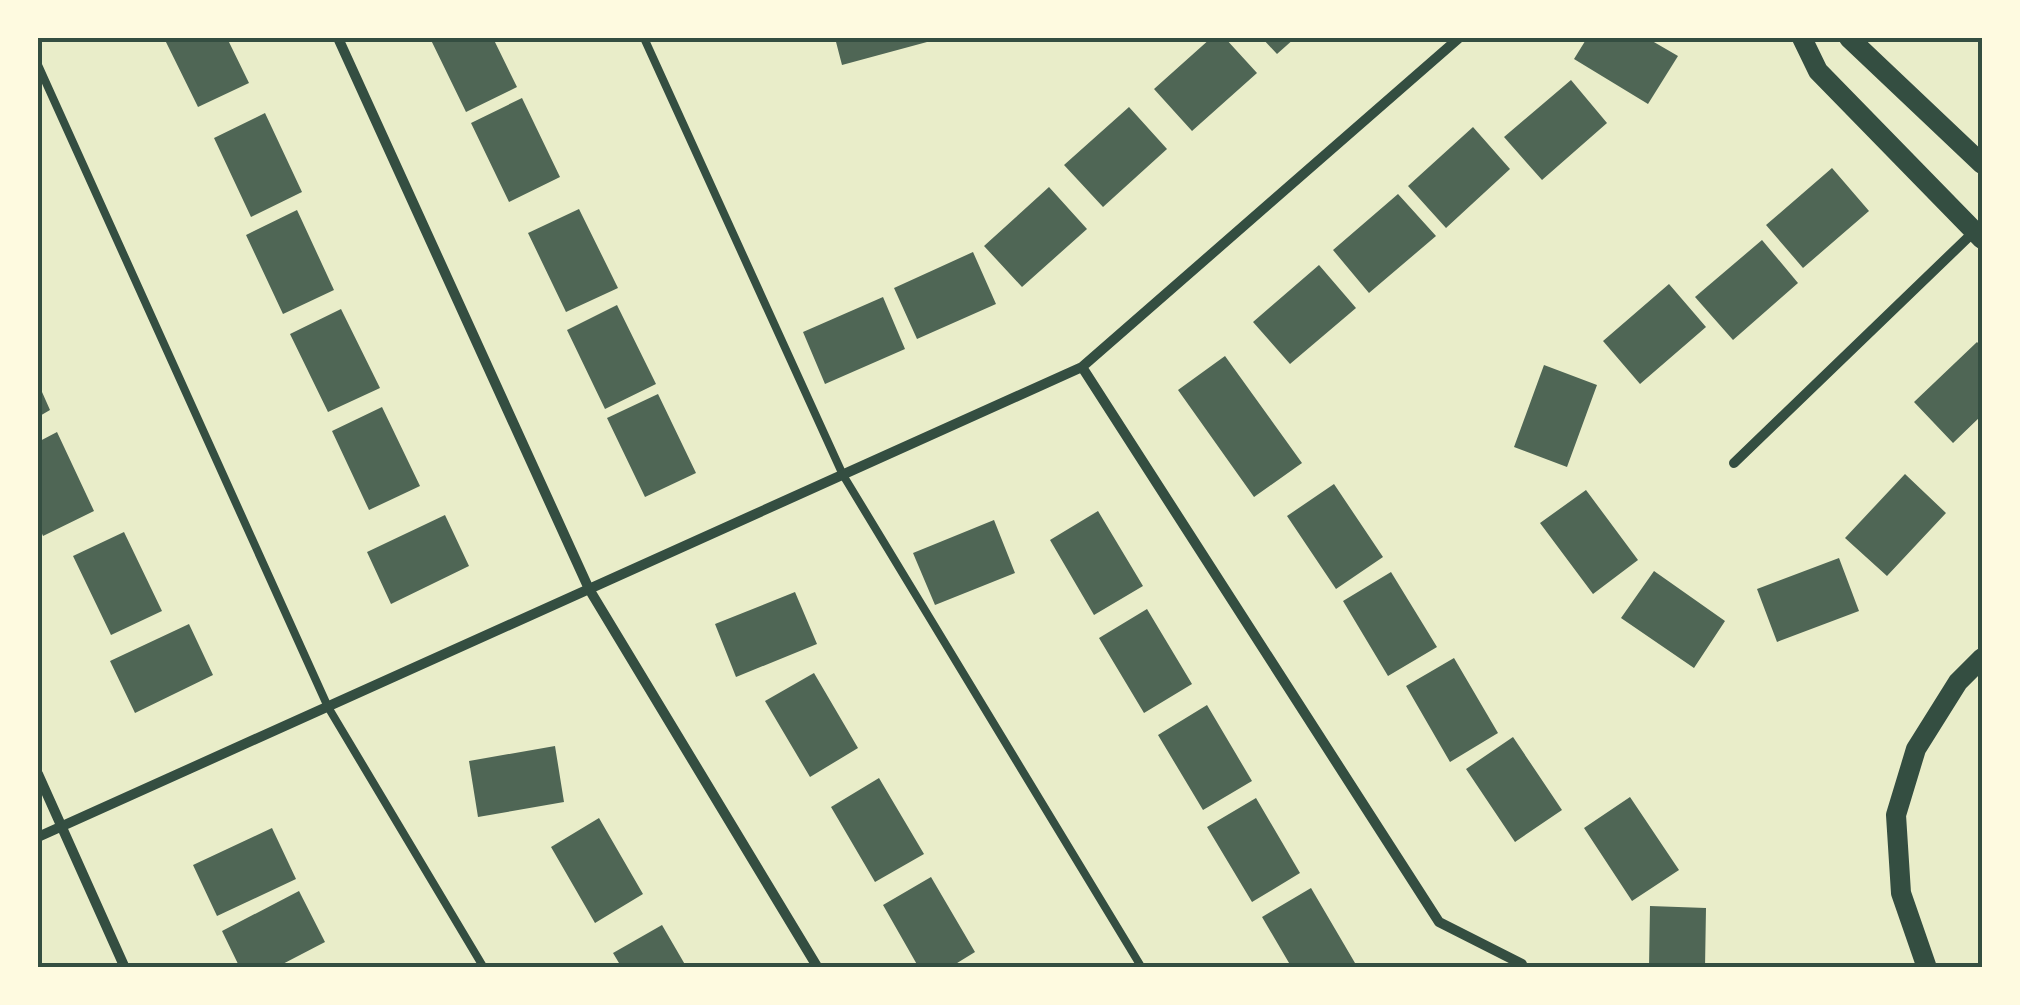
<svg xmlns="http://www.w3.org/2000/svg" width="2020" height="1005" font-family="'Archivo Narrow',sans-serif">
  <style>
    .building { fill: #4f6655 }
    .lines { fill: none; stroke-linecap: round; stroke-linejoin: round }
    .service { stroke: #344e41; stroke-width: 8 }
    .minor { stroke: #344e41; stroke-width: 10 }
    .secondary { stroke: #344e41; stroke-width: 20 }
    .neatline { fill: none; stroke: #344e41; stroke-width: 4 }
  </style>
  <rect width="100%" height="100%" fill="#e9edc9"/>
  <path class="building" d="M 164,38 L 227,38 L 249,83 L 198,107 Z
    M 430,38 L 493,38 L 517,87 L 466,112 Z
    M 835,38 L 925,38 L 927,42 L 842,65 Z
    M 1211,38 L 1225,38 L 1257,73 L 1192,131 L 1154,89 Z
    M 1262,38 L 1295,38 L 1277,54 Z
    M 1587,38 L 1647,38 L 1678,56 L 1648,104 L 1574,59 Z
    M 1571,80 L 1607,123 L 1542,180 L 1504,137 Z
    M 522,98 L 560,177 L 509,202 L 471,123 Z
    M 1129,107 L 1167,149 L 1103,207 L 1064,165 Z
    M 265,113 L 302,192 L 251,217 L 214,138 Z
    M 1473,127 L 1510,169 L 1446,228 L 1408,186 Z
    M 1832,168 L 1869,211 L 1803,268 L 1766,225 Z
    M 1049,187 L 1087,229 L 1022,287 L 984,246 Z
    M 1398,194 L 1436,236 L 1369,293 L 1333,250 Z
    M 579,209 L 618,288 L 566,312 L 528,233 Z
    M 297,210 L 334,290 L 283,314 L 246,235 Z
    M 1762,240 L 1798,283 L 1733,340 L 1695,297 Z
    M 973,252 L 996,304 L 917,339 L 894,288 Z
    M 1319,265 L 1356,308 L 1290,364 L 1253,322 Z
    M 1669,284 L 1706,327 L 1640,384 L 1603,341 Z
    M 883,297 L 905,349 L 825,384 L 803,332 Z
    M 617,305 L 656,384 L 605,409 L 567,330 Z
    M 341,309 L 380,388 L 328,412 L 290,334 Z
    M 1977,342 L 1982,347 L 1982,415 L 1953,443 L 1914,402 Z
    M 1225,356 L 1302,463 L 1254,497 L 1178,390 Z
    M 1544,365 L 1597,385 L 1567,467 L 1514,447 Z
    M 38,383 L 50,410 L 38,417 Z
    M 658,394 L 696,473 L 645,497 L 607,418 Z
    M 382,407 L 420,486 L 369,510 L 332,431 Z
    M 57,432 L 94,511 L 43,536 L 38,524 L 38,442 Z
    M 1905,474 L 1946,513 L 1887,576 L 1845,538 Z
    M 1334,484 L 1383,557 L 1336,589 L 1287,516 Z
    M 1586,490 L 1638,560 L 1593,594 L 1540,523 Z
    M 1098,511 L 1143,586 L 1094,615 L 1050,540 Z
    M 445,515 L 469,566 L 391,604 L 367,552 Z
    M 994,520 L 1015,573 L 935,605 L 913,553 Z
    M 124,532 L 162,611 L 111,635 L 73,556 Z
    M 1839,558 L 1859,611 L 1777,642 L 1757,589 Z
    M 1654,571 L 1725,621 L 1694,668 L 1621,618 Z
    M 1391,572 L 1437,647 L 1388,676 L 1343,601 Z
    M 795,592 L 817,644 L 736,677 L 715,624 Z
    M 1147,609 L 1192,684 L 1144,713 L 1099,638 Z
    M 189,624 L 213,675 L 135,713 L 110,661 Z
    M 1454,658 L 1498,733 L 1450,762 L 1406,686 Z
    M 814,673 L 858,748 L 810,777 L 765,701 Z
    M 1207,705 L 1252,781 L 1203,810 L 1158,735 Z
    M 1513,737 L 1562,810 L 1515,842 L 1466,769 Z
    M 555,746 L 564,802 L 478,817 L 469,761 Z
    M 879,778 L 924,854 L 875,882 L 831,807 Z
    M 1630,797 L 1679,870 L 1632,901 L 1584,828 Z
    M 1256,798 L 1300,873 L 1252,902 L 1207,827 Z
    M 599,818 L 643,894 L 595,923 L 551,847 Z
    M 272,828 L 296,879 L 217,916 L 193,865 Z
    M 931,877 L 975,952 L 949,968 L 919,968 L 883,905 Z
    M 1311,888 L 1355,963 L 1349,968 L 1292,968 L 1262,917 Z
    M 299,891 L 325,942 L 275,968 L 240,968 L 222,931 Z
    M 1650,906 L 1706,908 L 1705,968 L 1649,968 Z
    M 662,925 L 687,968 L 622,968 L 613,953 Z"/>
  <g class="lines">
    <path class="service" d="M 644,38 L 843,475 L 1142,968
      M 38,65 L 328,707 L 484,968"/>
    <path class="minor" d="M 338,38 L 589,589 L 818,968
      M 1082,367 L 1439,922 L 1522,964
      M 1734,463 L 1982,224
      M 38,774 L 125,968
      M 38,837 L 1082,367 L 1459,38"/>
    <path class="secondary" d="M 1802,38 L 1818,71 L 1982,239
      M 1849,38 L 1982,164
      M 1927,968 L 1901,893 L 1896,815 L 1916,749 L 1958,682 L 1982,658"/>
  </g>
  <rect width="2020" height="1005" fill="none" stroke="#fefae0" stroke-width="80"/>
  <rect x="40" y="40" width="1940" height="925" class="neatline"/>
</svg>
